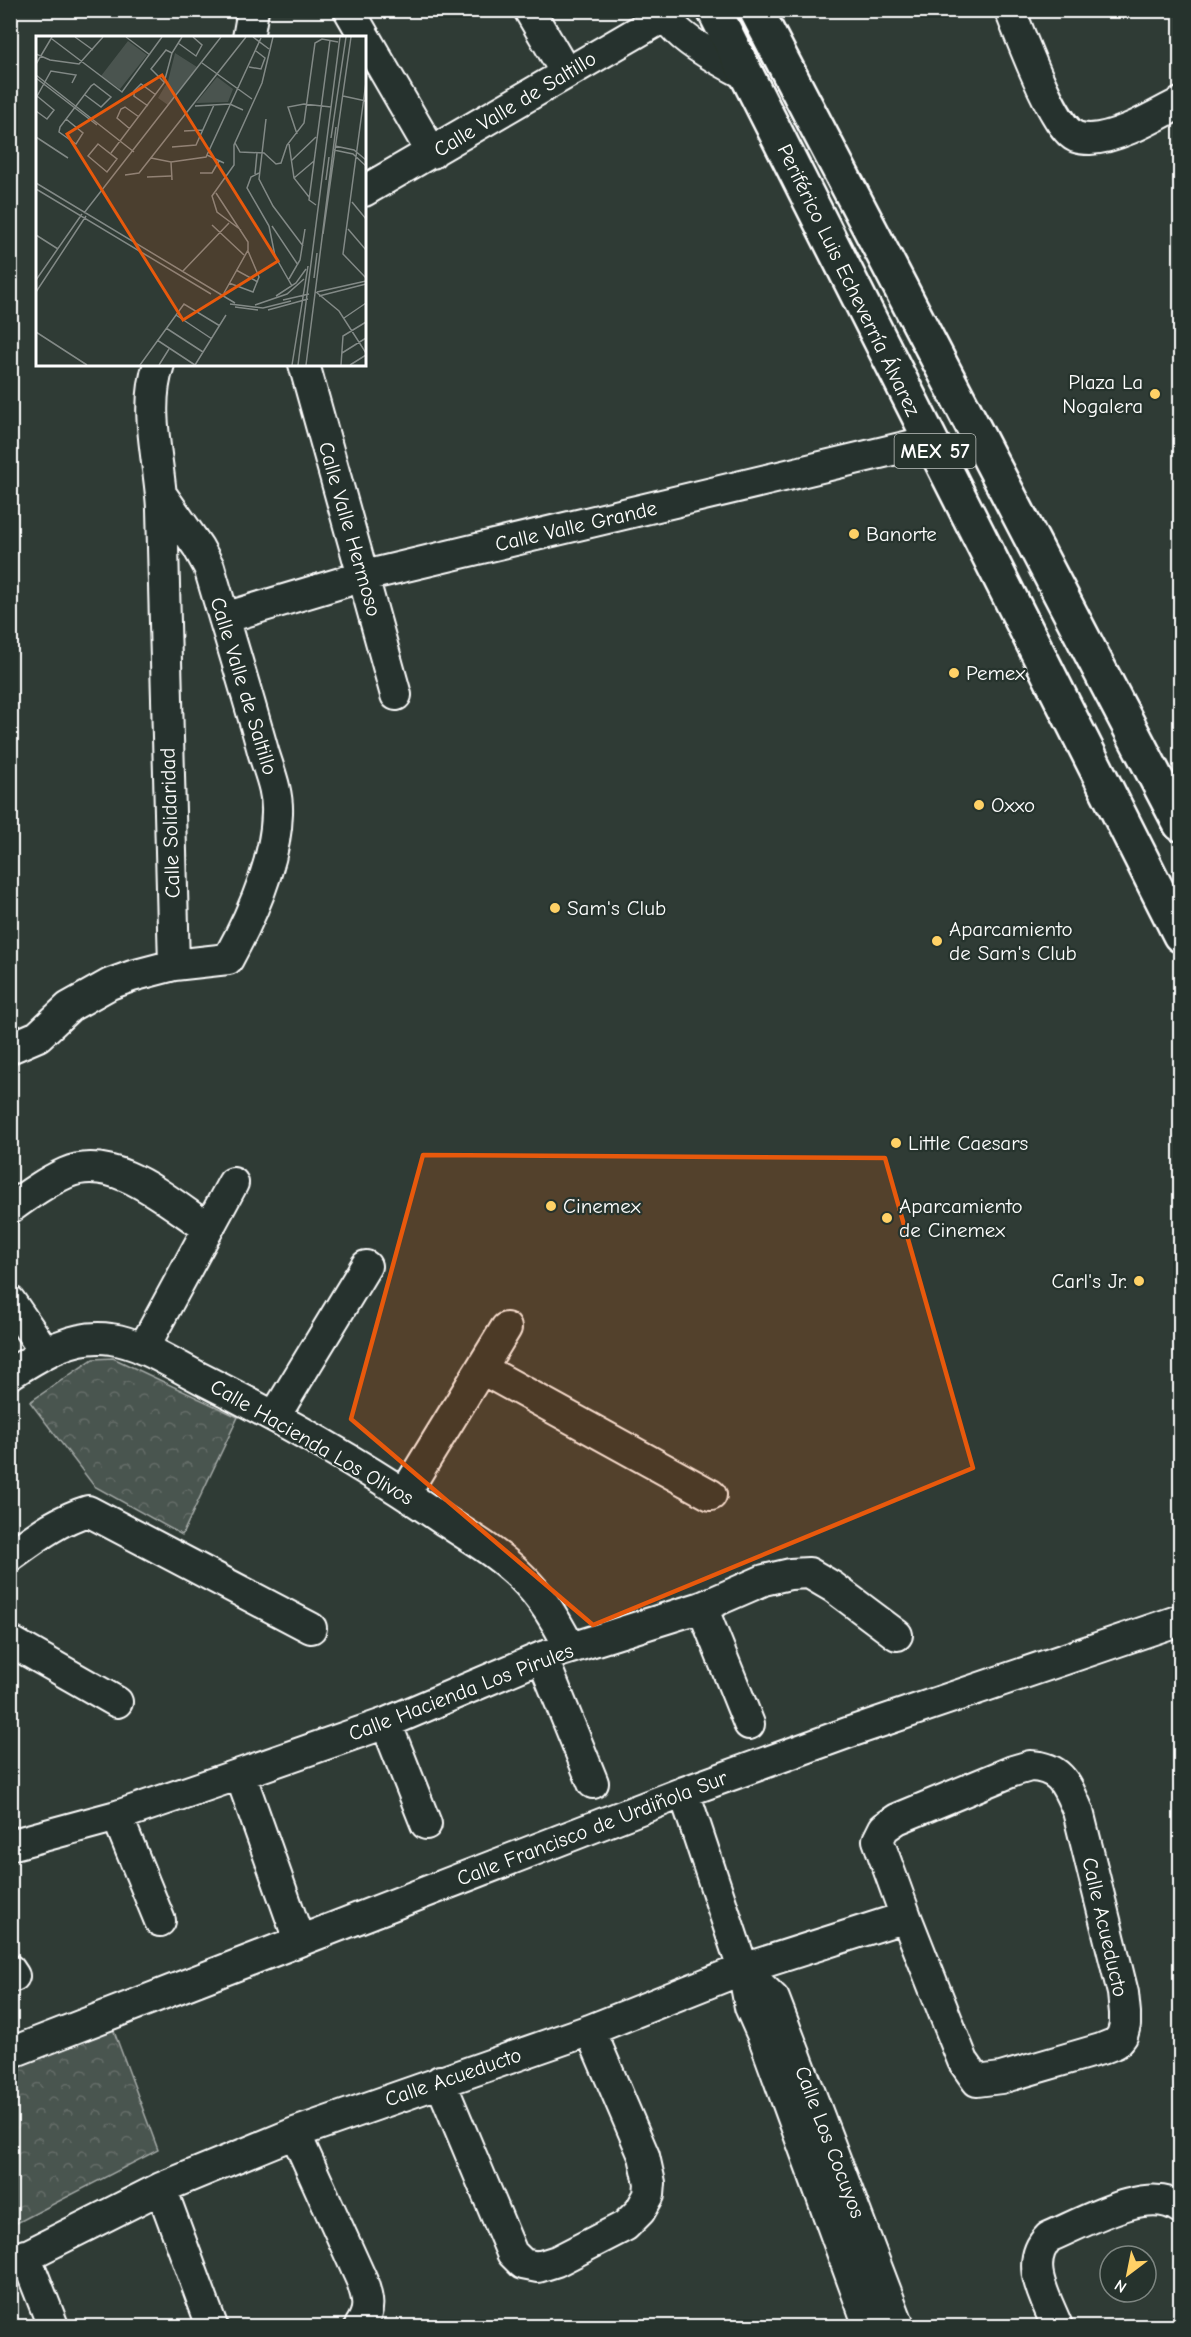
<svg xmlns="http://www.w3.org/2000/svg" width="1191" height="2337" font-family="'Comic Neue',sans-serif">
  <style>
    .park { fill: url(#park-crowns); stroke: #a4aaa7; stroke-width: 1.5 }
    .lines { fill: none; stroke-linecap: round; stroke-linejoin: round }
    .minor-casing { stroke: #fff; stroke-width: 34 }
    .major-casing { stroke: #fff; stroke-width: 38 }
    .minor { stroke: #26332d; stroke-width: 30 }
    .major { stroke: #26332d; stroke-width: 33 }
    .marked { fill: #e8590c; fill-opacity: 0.2; stroke: #e8590c; stroke-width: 4.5; stroke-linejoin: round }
    .poi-dot { fill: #ffd166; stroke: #26332d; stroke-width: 2 }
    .labels { text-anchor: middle; stroke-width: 4.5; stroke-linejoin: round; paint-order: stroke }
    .shield { fill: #26332d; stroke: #bec2c0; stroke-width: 1.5 }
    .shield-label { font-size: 20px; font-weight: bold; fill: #fff }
    .street-label { font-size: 21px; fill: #fff; stroke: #26332d }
    .poi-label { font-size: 21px; fill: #fff; stroke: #26332d; text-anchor: start }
    .inset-road { fill: none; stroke: #828986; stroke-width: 1.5 }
    .view { fill: #e8590c; fill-opacity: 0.15; stroke: #e8590c; stroke-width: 3 }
    .inset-edge { fill: none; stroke: #fff; stroke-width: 3 }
  </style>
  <defs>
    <pattern id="park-crowns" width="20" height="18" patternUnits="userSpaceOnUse" patternTransform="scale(1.5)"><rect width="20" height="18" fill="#4a544f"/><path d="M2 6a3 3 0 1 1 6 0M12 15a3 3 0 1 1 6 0" fill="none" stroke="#656e69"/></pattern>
  </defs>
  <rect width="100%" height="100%" fill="#2f3b35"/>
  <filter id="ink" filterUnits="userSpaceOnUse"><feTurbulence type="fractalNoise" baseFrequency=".0167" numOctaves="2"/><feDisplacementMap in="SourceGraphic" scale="12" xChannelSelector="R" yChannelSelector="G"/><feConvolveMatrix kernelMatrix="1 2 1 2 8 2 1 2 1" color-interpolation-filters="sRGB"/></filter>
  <g filter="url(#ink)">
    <path class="park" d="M 113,1358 L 238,1417 L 182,1535 L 94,1486 L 30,1402 L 93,1359 Z
      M 112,2026 L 158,2150 L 11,2226 L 11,2064 Z"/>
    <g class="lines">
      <defs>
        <path id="minor" d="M 349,10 L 432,153
          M 529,10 L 566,73
          M 664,10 C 669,35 726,64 747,75
          M 1010,10 C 1020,35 1054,128 1076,137 C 1079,138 1087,139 1090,139 C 1119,138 1155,116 1180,103
          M 248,38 L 253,10
          M 364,191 L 665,16
          M 159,364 C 143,410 160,462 162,509 C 166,661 170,813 174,965
          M 304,364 L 396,695
          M 224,618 L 364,576 L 930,441
          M 10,1048 L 38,1036 L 69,1007 L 110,984 L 132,976 L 174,965 L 228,959 C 251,917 276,861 277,813 C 278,791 269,771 263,751 C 246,689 227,629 209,567 L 198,547 L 161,494
          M 10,1208 C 28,1195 46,1182 66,1173 C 115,1152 169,1203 208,1228
          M 10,1301 L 45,1352
          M 143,1349 L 233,1183
          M 482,1369 L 711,1495
          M 10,1374 C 40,1355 73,1333 111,1339 C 142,1343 174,1365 202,1379 C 286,1421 368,1468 445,1521 C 465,1534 487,1547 505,1562 C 535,1586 553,1614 570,1648
          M 275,1416 L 366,1266
          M 405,1493 L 506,1328
          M 10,1556 C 35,1538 58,1520 88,1511 L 311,1628
          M 702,1607 L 749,1724
          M 10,1641 L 117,1702
          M 542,1657 L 593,1783
          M 386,1723 L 426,1824
          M 1030,1766 C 1062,1767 1067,1786 1078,1811 L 1123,1993 L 1125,2013 L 1125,2025 L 1122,2036 L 1116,2043 L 1101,2049 L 1001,2078 L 977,2081 L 963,2061 L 906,1917 L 878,1840 L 884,1828 L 897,1819 L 1013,1771 Z
          M 240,1774 L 299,1940
          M 684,1792 L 743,1969 L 750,2007 L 765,2041 L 869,2326
          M 117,1816 L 160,1921
          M 10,1845 L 117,1816 L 240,1774 L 386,1723 L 542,1657 L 702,1607 L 764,1580 L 790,1574 L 809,1573 L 833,1587 L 897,1635
          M 743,1969 L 774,1999 L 899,2326
          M 10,1970 L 14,1976
          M 10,2053 L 684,1792 L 850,1732 L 1180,1620
          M 440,2081 L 512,2253 L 523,2264 L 538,2267 L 557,2261 L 625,2226 L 640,2211 L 649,2195 L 650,2183 L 644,2156 L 590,2030
          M 295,2133 L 362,2281 C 368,2299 371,2309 360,2326
          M 161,2188 L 212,2326
          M 25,2255 L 53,2326
          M 10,2264 L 161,2188 L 295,2133 L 590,2030 L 743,1969 L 906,1917
          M 1057,2326 C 1046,2298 1023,2263 1049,2237 C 1083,2223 1148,2184 1180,2208"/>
        <path id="major" d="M 714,10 L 1180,935
          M 756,10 L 1180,824"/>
      </defs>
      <use href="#minor" class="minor-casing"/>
      <use href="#major" class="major-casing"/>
      <use href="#minor" class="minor"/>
      <use href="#major" class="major"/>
    </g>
  </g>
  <path class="marked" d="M 423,1155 L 885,1158 L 973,1468 L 593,1625 L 351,1419 Z"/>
  <g class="poi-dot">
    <circle cx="1155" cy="394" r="6"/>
    <circle cx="854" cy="534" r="6"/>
    <circle cx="954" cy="673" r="6"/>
    <circle cx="979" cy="805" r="6"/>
    <circle cx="555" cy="908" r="6"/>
    <circle cx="937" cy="941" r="6"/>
    <circle cx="896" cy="1143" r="6"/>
    <circle cx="551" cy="1206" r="6"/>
    <circle cx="887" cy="1218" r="6"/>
    <circle cx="1139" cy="1281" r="6"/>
  </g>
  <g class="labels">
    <rect class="shield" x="894.5" y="434" width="81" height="34" rx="4.5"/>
    <g class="shield-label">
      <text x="935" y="458">MEX 57</text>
    </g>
    <g class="street-label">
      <text transform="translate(515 104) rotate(-31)" y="7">Calle Valle de Saltillo</text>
      <text transform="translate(849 280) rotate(64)" y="7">Periférico Luis Echeverría Álvarez</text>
      <text transform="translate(576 526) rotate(-13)" y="7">Calle Valle Grande</text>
      <text transform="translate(350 529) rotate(74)" y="7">Calle Valle Hermoso</text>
      <text transform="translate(244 686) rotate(73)" y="7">Calle Valle de Saltillo</text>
      <text transform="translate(170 823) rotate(-92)" y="7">Calle Solidaridad</text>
      <text transform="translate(312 1442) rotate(30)" y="7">Calle Hacienda Los Olivos</text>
      <text transform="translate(461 1692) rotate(-21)" y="7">Calle Hacienda Los Pirules</text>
      <text transform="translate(592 1828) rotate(-21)" y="7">Calle Francisco de Urdiñola Sur</text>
      <text transform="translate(1105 1927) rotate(77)" y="7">Calle Acueducto</text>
      <text transform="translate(453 2077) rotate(-19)" y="7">Calle Acueducto</text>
      <text transform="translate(830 2142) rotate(69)" y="7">Calle Los Cocuyos</text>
    </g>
    <g class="poi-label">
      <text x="1143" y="389" text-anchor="end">Plaza La<tspan x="1143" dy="24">Nogalera</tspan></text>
      <text x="866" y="541">Banorte</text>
      <text x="966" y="680">Pemex</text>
      <text x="991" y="812">Oxxo</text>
      <text x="567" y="915">Sam's Club</text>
      <text x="949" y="936">Aparcamiento<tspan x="949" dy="24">de Sam's Club</tspan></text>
      <text x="908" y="1150">Little Caesars</text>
      <text x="563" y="1213">Cinemex</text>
      <text x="899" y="1213">Aparcamiento<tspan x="899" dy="24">de Cinemex</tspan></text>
      <text x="1127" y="1288" text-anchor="end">Carl's Jr.</text>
    </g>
  </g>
  <g transform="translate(36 36)">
    <rect width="330" height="330" fill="#2f3b35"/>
    <path d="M 92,5 L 111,19 L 84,53 L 65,40 ZM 139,17 L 161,31 L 132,69 L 122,62 L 132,45 ZM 181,41 L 197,53 L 192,66 L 160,67 Z" fill="#4a544f"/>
    <path class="inset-road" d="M 39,1 L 57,14M 90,1 L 114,19M 217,1 L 233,13M 16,3 L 86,56 L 126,1M 142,7 L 160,20 L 166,9 L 157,1M 0,18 L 14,24 L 43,28 L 67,1M 166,27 L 216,63M 0,28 L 16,1M 213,31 L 225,33 L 229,22 L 220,15M 0,39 L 98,116M 0,42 L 61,89M 128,46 L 115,33 L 130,14 L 136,17M 330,46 L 307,218 L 330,242M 307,60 L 330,65M 0,62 L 15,35 L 40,39 L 36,47M 112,70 L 98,60 L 98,55 L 105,48 L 120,59M 159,70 L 194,68 L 207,74M 0,75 L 11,83 L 18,74 L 1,60M 30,83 L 47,97 L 40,108 L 23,96 L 24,91 L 55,50 L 58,48 L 75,61 L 65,71 L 49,59M 230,83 L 223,143 L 237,170 L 267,210M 94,93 L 81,82 L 85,73 L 89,71 L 103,81M 148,95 L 167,94M 261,98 L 252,71 L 268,68 L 295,71M 0,101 L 32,122M 295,102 L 310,1M 199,107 L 204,116 L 228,117 L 240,128 L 245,127 L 251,109 L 268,87 L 279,7 L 286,3 L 302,6M 62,108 L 81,123 L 71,136 L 52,120 ZM 253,108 L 258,142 L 273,161M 299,110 L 318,114 L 330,124M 136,111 L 160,109 L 178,69M 298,114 L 317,118 L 330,130M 75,117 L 128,47 L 136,17 L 146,1M 171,119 L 188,127M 115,122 L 135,126 L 170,121 L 225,2M 255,125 L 280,101M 135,126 L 136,144M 164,137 L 176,137 L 183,125M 223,137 L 215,141 L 211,152 L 233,190M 219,138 L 221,117M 89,139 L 103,137 L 210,1M 111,141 L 135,140M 258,142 L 278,125M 290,144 L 293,121M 0,147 L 199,267M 0,153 L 175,258M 180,157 L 212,206 L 212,214 L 188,257M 316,166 L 330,183M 280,169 L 273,164 L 294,4M 48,177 L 185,1M 176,189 L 208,219M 233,190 L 239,220 L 256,250M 236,190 L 262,229M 312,193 L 330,214M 205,194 L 181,176 L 176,160 L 198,129 L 198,109 L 226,47 L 237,1M 287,198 L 315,1M 0,199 L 22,213M 200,234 L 222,246M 147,235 L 193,187M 278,242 L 281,217M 253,243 L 264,224 L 269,193M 0,244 L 46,178M 193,247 L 217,256 L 223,241 L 212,215M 0,256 L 50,180M 280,256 L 303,275 L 330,317M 281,256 L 330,245M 240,260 L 260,247 L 270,233M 283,260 L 330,248M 247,264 L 273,258M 194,268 L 227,272 L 255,265M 219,269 L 251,258 L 268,243M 199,271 L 222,274M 232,274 L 272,263M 140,279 L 176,303M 308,282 L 330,267M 130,292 L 167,316M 0,296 L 51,329M 121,304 L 159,329M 306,317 L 330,302M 104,329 L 148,268 L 184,290M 123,329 L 133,313M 159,329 L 190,279M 256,329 L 272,230M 262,329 L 304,1M 270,329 L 300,91M 305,329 L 307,300 L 330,286M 314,329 L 330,319"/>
    <path class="view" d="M 126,39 L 242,225 L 147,284 L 31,98 Z"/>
    <rect width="330" height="330" class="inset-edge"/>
  </g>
  <rect width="1191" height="2337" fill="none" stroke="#26332d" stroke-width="36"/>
  <rect x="18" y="18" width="1155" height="2301" fill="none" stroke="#fff" stroke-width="2" filter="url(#ink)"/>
  <g transform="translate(1128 2274) rotate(212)"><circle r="28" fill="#26332d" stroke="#7d8581" stroke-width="1.5"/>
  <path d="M0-4.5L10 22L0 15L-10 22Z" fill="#ffd166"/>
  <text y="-9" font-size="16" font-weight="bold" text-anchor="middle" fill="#ffffff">N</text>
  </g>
</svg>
